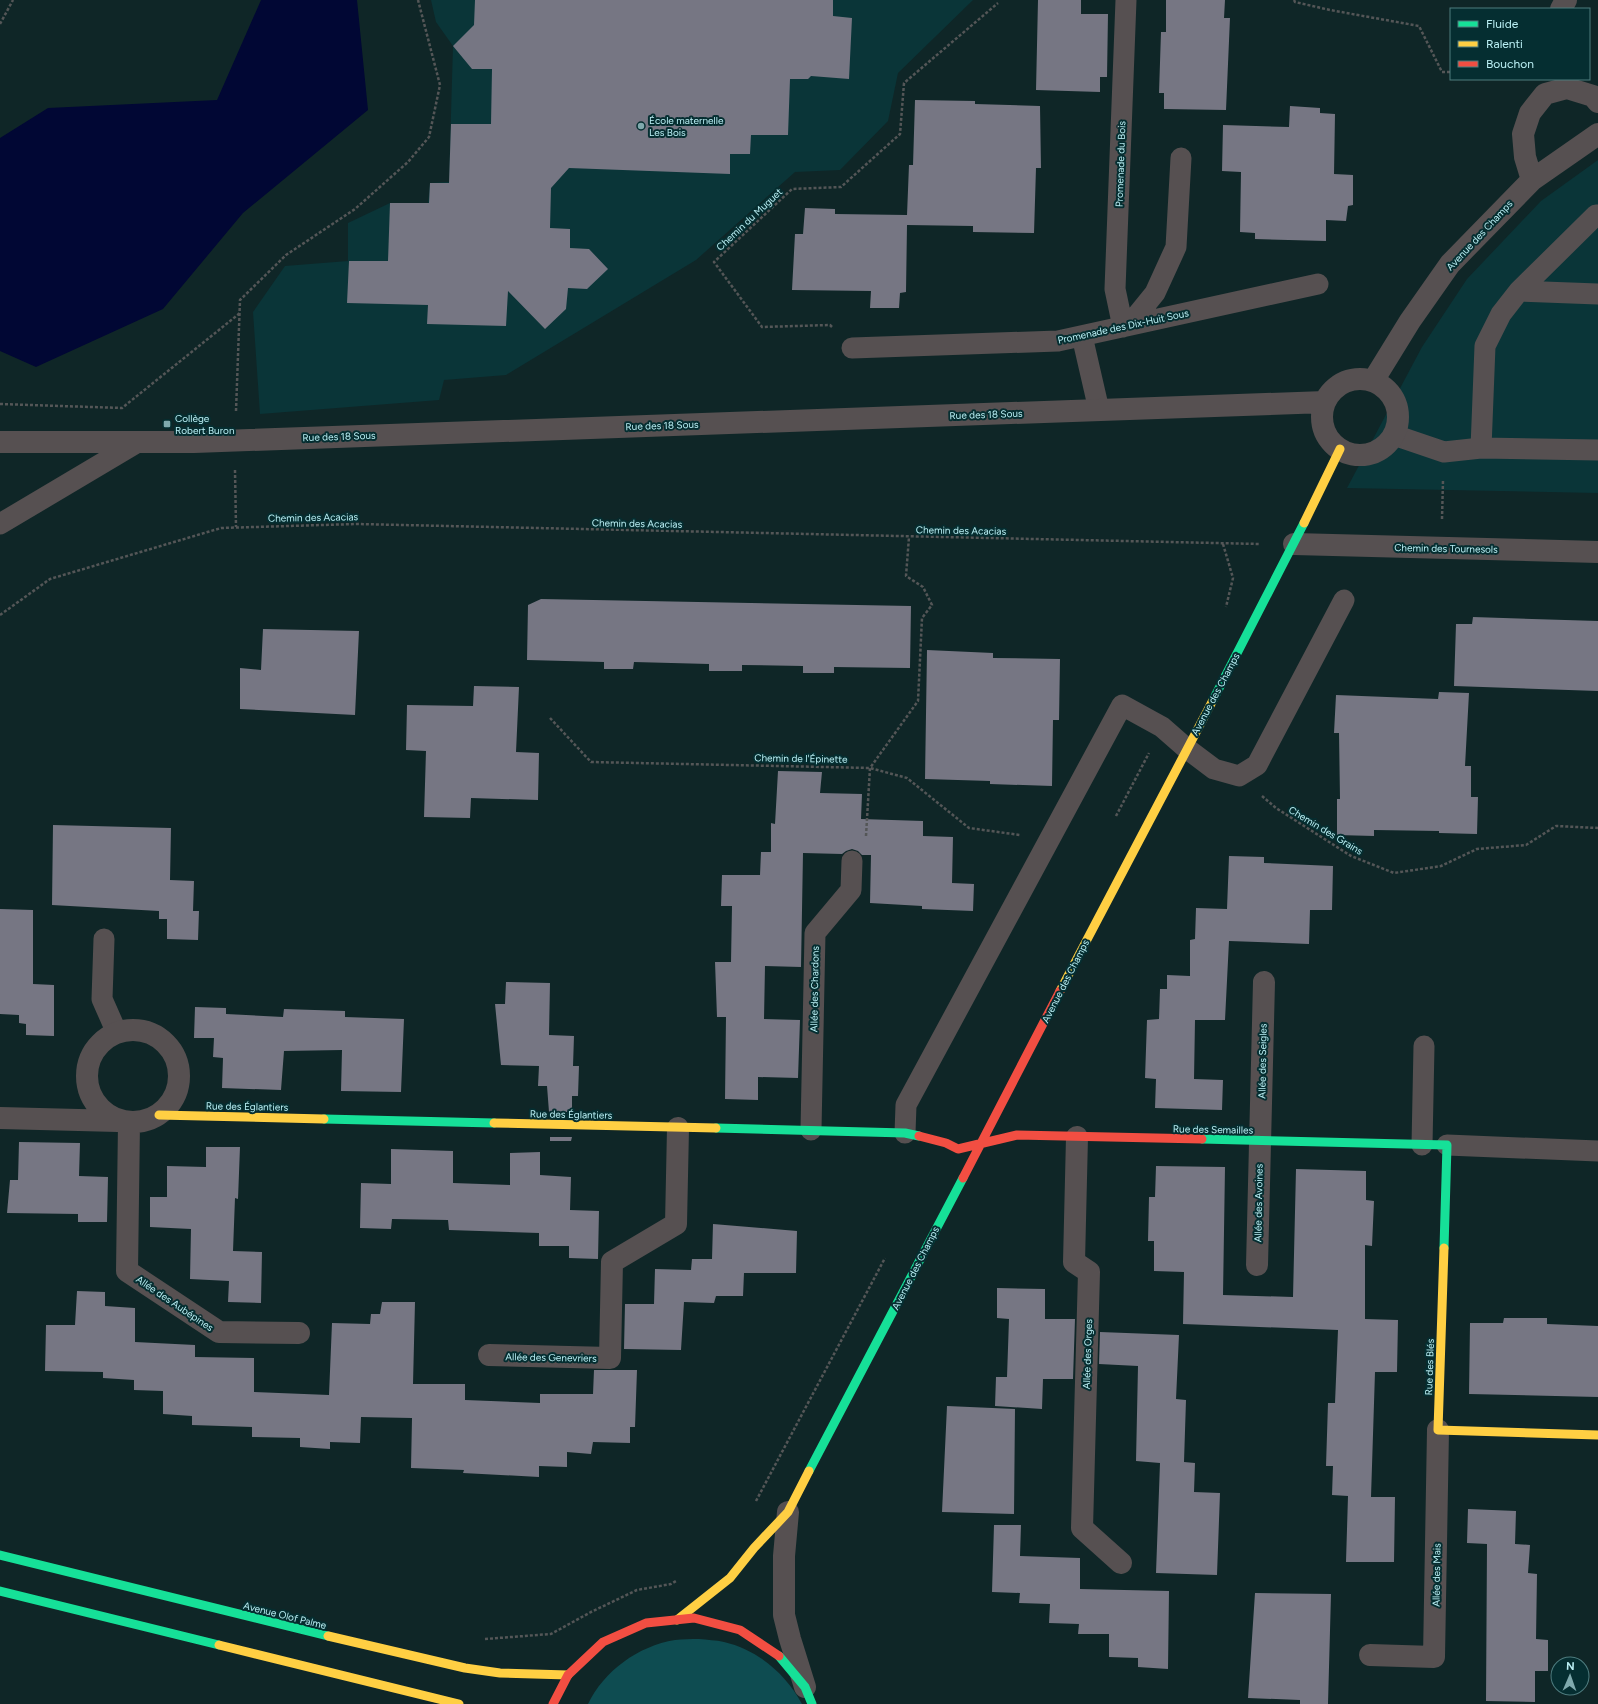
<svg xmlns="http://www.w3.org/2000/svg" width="1598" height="1704" font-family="Figtree,sans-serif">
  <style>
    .built { fill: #0a3538 }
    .green { fill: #0e4c51 }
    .water { fill: #010734 }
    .building { fill: #767683 }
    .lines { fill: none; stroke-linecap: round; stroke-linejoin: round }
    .path { stroke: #545657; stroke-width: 2.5; stroke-dasharray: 3 2; stroke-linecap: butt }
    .lane { stroke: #565051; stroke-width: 21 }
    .street { stroke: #565051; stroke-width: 22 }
    .fast { stroke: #16e098; stroke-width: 9 }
    .slow { stroke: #ffcf43; stroke-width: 9 }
    .jam { stroke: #f24e42; stroke-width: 9 }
    .poi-dot { fill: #7fa9ad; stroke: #052e31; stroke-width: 1.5 }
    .labels { text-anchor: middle; stroke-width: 4; stroke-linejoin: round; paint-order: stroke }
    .poi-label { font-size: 10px; fill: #bbf0f5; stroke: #052e31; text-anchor: start }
    .street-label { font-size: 10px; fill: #bbf0f5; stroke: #052e31 }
  </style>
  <rect width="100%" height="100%" fill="#0f2627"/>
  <path class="built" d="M 431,0 L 973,0 L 898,73 L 888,121 L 840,170 L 795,172 L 696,260 L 506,375 L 444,380 L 439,400 L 260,414 L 253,312 L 285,266 L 348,261 L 348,223 L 390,203 L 428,203 L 430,183 L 449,182 L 453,46 L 436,22 Z
    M 1598,160 L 1598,493 L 1347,488 L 1422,347 L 1467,279 L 1541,201 Z"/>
  <path class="green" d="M 699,1639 C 707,1640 716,1640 724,1642 C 758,1650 786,1674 802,1704 L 588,1704 C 604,1671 638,1646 675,1640 C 683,1639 691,1639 699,1639 Z"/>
  <path class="water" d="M 261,0 L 357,0 L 368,110 L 243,213 L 163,309 L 36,367 L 0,351 L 0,138 L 48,108 L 217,100 Z"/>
  <path class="building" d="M 475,0 L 833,0 L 833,16 L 852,18 L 849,79 L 811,76 L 808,79 L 790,79 L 788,135 L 751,135 L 750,154 L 730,154 L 730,174 L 569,168 L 551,188 L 550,228 L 570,229 L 570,248 L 589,249 L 608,269 L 587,289 L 568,288 L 566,309 L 545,329 L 508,291 L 506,326 L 427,324 L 428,305 L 347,303 L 349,261 L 388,261 L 390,203 L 429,203 L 430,183 L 449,183 L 451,124 L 491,124 L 492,69 L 472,69 L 453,46 L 474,25 Z
    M 1038,0 L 1081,0 L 1081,14 L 1108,14 L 1107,77 L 1100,77 L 1100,92 L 1036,90 Z
    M 1166,0 L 1225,0 L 1224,18 L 1230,18 L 1226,110 L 1164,109 L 1164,93 L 1159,93 L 1161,32 L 1166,32 Z
    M 915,100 L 975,101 L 975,104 L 1040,106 L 1041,168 L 1036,168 L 1034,233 L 973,232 L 973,226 L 907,225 L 906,292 L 900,293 L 899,308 L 870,308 L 871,291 L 792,290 L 795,234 L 803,234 L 805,208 L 835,209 L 835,214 L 907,215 L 909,165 L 913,165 Z
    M 1290,106 L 1320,108 L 1320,113 L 1335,114 L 1334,174 L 1353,175 L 1353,205 L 1348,206 L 1346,221 L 1326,220 L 1326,241 L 1255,239 L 1255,233 L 1240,232 L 1241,172 L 1222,171 L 1223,125 L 1289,127 Z
    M 541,599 L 911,606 L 910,668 L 834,667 L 834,673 L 803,673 L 803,666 L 742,665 L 742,671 L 709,671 L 709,664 L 634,662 L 633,669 L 604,669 L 604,662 L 527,660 L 528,605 Z
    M 1473,617 L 1598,621 L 1598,691 L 1454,686 L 1456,624 L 1472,624 Z
    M 263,629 L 359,631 L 355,715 L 240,709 L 240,668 L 261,670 Z
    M 927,650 L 993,653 L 993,658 L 1060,659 L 1059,720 L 1053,720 L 1052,786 L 990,784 L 990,781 L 925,779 Z
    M 474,686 L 519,687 L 516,752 L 539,753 L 538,800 L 471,798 L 470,818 L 424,817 L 426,751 L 406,750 L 407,705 L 473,706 Z
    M 1439,692 L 1469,693 L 1465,766 L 1471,766 L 1471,797 L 1478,797 L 1477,834 L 1439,833 L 1439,831 L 1374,830 L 1374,836 L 1337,835 L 1337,799 L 1340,799 L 1339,733 L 1334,733 L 1336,695 L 1438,699 Z
    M 778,771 L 822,772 L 820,793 L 862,794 L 861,819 L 923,821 L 923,836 L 953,837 L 952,883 L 974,884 L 973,911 L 922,909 L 922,906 L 870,903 L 871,855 L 862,855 L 858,851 L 852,849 L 846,851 L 842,854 L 803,853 L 801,967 L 765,966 L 764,1019 L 800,1020 L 798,1078 L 758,1077 L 758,1100 L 725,1099 L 726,1017 L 717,1017 L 715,962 L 731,962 L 732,906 L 721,906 L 722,875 L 760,875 L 761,852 L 771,852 L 771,823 L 775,824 Z
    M 53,825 L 171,828 L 170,880 L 194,881 L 193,911 L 199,911 L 198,940 L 167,939 L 167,919 L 159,919 L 159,911 L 52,905 Z
    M 1229,856 L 1264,857 L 1264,863 L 1333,866 L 1332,910 L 1310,910 L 1309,944 L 1229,941 L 1225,1020 L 1195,1020 L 1194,1079 L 1223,1080 L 1222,1110 L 1155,1108 L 1156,1079 L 1145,1078 L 1147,1020 L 1159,1019 L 1160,989 L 1167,989 L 1167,975 L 1190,976 L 1190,940 L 1195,939 L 1196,908 L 1227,909 Z
    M 0,909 L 33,910 L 33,984 L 54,985 L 54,1036 L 26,1035 L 26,1024 L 19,1023 L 19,1015 L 0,1014 Z
    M 506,982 L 550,983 L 549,1035 L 574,1036 L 573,1066 L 579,1066 L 578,1096 L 572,1096 L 572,1112 L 549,1112 L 547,1086 L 538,1086 L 539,1066 L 501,1065 L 495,1004 L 505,1004 Z
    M 195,1007 L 226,1008 L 226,1014 L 283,1017 L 284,1009 L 345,1011 L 345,1017 L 404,1019 L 401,1092 L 341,1091 L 342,1050 L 284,1051 L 281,1090 L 222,1088 L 223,1058 L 213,1057 L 214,1038 L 194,1038 Z
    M 550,1137 L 572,1137 L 571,1141 L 550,1141 Z
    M 19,1142 L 80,1143 L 79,1176 L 108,1177 L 107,1222 L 78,1222 L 78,1214 L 7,1213 L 10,1180 L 18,1180 Z
    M 206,1147 L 240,1147 L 238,1199 L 235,1198 L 233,1251 L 262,1252 L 261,1303 L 228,1302 L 229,1281 L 190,1279 L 191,1229 L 150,1227 L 150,1197 L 167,1197 L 167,1166 L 206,1167 Z
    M 391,1149 L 453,1151 L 453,1183 L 510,1185 L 510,1153 L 540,1152 L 540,1175 L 571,1177 L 570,1210 L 599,1211 L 598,1259 L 569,1258 L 569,1246 L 539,1246 L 539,1233 L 449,1230 L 448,1220 L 392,1219 L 391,1229 L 360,1228 L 361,1183 L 391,1184 Z
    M 1156,1166 L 1225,1167 L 1223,1295 L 1293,1297 L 1296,1169 L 1366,1171 L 1366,1200 L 1374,1201 L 1372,1246 L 1365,1245 L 1365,1319 L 1398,1320 L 1397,1372 L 1375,1372 L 1371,1497 L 1395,1497 L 1394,1562 L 1346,1562 L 1348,1496 L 1332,1495 L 1333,1466 L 1326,1466 L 1328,1403 L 1335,1403 L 1338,1330 L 1183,1324 L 1184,1272 L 1154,1271 L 1154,1241 L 1148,1241 L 1149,1197 L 1155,1197 Z
    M 713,1224 L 797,1231 L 796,1273 L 744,1273 L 743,1296 L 716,1296 L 714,1303 L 684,1302 L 681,1350 L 624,1349 L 625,1304 L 654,1304 L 655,1269 L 691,1270 L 692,1259 L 712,1259 Z
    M 997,1288 L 1045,1289 L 1045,1319 L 1075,1319 L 1073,1379 L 1043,1379 L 1042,1409 L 995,1406 L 996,1377 L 1007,1377 L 1009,1319 L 997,1318 Z
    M 77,1291 L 105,1292 L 105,1306 L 135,1308 L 135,1342 L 195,1345 L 195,1357 L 254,1358 L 254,1392 L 329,1395 L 332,1323 L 370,1324 L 371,1314 L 380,1314 L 382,1302 L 415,1302 L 413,1384 L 465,1384 L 465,1400 L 540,1403 L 540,1394 L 593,1394 L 594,1370 L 637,1370 L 635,1427 L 630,1427 L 630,1443 L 593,1442 L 591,1454 L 567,1452 L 567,1467 L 539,1466 L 539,1477 L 463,1473 L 464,1470 L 411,1468 L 412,1418 L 361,1417 L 360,1443 L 330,1442 L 330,1449 L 300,1447 L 300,1438 L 252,1437 L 252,1427 L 192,1425 L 192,1416 L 163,1414 L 163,1391 L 134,1390 L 134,1380 L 103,1378 L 103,1372 L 45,1371 L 46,1325 L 75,1325 Z
    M 1504,1318 L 1547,1318 L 1547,1324 L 1598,1326 L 1598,1397 L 1469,1394 L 1470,1323 L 1503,1323 Z
    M 1100,1332 L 1179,1335 L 1176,1399 L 1186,1400 L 1184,1462 L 1195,1463 L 1194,1492 L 1220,1493 L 1217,1575 L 1156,1573 L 1160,1463 L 1136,1461 L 1138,1366 L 1099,1364 Z
    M 947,1406 L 1015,1409 L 1014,1514 L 942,1512 Z
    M 1468,1509 L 1516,1511 L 1515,1544 L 1530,1545 L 1528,1573 L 1537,1574 L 1536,1639 L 1548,1640 L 1548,1671 L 1535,1671 L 1535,1702 L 1486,1701 L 1487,1544 L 1467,1543 Z
    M 994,1525 L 1021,1525 L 1020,1556 L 1080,1558 L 1080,1589 L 1169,1591 L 1168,1669 L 1138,1667 L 1138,1658 L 1109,1657 L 1109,1634 L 1078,1634 L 1079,1624 L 1049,1623 L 1050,1604 L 1019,1603 L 1020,1593 L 992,1592 Z
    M 1255,1593 L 1331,1594 L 1328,1704 L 1300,1704 L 1300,1700 L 1248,1698 Z"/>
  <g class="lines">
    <path class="path" d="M 1294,0 L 1295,2 L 1330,10 L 1419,26 L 1442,72 L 1451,72
      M 0,24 L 13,0
      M 832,327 L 830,325 L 762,327 L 714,262 L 792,189 L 841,187 L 900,134 L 904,83 L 998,3
      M 0,404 L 122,408 L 240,313
      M 236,411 L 240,300 L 286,255 L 355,209 L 408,162 L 429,137 L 440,85 L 418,0
      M 235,470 L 236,527
      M 1442,519 L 1443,480
      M 1223,544 L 1233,578 L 1226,607
      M 0,615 L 50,579 L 221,528 L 357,524 L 1260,544
      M 550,718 L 591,762 L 870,768 L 907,778 L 969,828 L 1020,835
      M 1262,796 L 1276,808 L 1351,856 L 1394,873 L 1441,866 L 1477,849 L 1526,845 L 1556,826 L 1598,828
      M 1116,816 L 1149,753
      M 866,836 L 870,768 L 918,701 L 922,618 L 932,605 L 923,587 L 906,576 L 909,537
      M 756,1501 L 885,1258
      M 485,1639 L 551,1634 L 591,1612 L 637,1590 L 671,1584 L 676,1581"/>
    <path class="lane" d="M 1519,291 L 1596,215 L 1598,215
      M 1129,325 L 1155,293 L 1176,247 L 1181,158
      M 1123,327 L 1115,289 L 1126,0
      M 1082,336 L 1099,410
      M 852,348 L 1058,341 L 1318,284
      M 1394,435 L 1444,452 L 1481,448 L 1598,450
      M 1481,448 L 1485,346 L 1501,314 L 1519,291 L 1598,294
      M 0,524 L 138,442
      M 104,939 L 102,999 L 117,1033
      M 811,1130 L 815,933 L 851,890 L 852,861
      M 905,1133 L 906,1105 L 1122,705 L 1162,727 L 1186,748 L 1214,769 L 1239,776 L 1257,765 L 1344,600
      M 1422,1145 L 1424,1046
      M 1447,1145 L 1598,1151"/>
    <path class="street" d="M 1561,9 L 1566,0
      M 1532,180 L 1525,157 L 1523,134 L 1530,113 L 1545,94 L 1567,88 L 1593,96 L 1598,102
      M1322 417a38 38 0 1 1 76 0a38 38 0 1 1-76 0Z
      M 1373,381 L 1410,321 L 1450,264 L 1532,180 L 1598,134
      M 0,442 L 194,442 L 1325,402
      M 1294,544 L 1598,552
      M87 1076a46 46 0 1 1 92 0a46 46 0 1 1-92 0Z
      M 0,1118 L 118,1121
      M 129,1123 L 127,1271 L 219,1332 L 299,1333
      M 1077,1137 L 1074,1262 L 1089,1272 L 1082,1528 L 1121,1563
      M 1257,1265 L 1264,982
      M 489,1355 L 610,1358 L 612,1262 L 676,1224 L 678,1128
      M 788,1512 L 784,1556 L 784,1615 L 790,1639 L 805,1687
      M 1370,1655 L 1434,1657 L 1438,1430"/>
    <path class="fast" d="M 1213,700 L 1304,523
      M 324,1119 L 494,1123
      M 716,1128 L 905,1133 L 919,1136
      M 1202,1139 L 1447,1145 L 1444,1248
      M 809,1471 L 963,1178
      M 0,1555 L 328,1636
      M 0,1591 L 219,1645
      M 779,1656 L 805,1687 L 812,1704"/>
    <path class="slow" d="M 1304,523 L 1340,449
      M 1060,991 L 1213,700
      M 159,1115 L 324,1119
      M 494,1123 L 716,1128
      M 1444,1248 L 1438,1430 L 1598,1435
      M 677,1620 L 730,1578 L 754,1548 L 788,1512 L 809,1471
      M 328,1636 L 465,1668 L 500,1673 L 568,1675
      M 219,1645 L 459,1704"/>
    <path class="jam" d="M 919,1136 L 946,1143 L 958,1149 L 1017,1135 L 1202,1139
      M 963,1178 L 1060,991
      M 553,1704 L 568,1675 L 603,1642 L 646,1623 L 694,1618 L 740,1630 L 779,1656"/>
  </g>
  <g class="poi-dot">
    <circle cx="641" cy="126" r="4"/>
    <rect x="163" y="420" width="8" height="8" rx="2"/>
  </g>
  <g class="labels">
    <g class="poi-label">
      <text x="649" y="124">École maternelle<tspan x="649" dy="12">Les Bois</tspan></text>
      <text x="175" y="422">Collège<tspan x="175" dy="12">Robert Buron</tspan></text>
    </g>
    <g class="street-label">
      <text transform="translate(1120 164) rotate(-88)" y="4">Promenade du Bois</text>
      <text transform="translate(749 219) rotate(-43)" y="4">Chemin du Muguet</text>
      <text transform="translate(1479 235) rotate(-47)" y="4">Avenue des Champs</text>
      <text transform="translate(1123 326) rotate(-12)" y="4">Promenade des Dix-Huit Sous</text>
      <text transform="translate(986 414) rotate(-2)" y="4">Rue des 18 Sous</text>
      <text transform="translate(662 425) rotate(-2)" y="4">Rue des 18 Sous</text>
      <text transform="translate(339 436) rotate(-2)" y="4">Rue des 18 Sous</text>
      <text transform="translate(313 517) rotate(-1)" y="4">Chemin des Acacias</text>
      <text transform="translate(637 523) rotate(1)" y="4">Chemin des Acacias</text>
      <text transform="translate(961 530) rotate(1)" y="4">Chemin des Acacias</text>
      <text transform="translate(1446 548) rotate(1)" y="4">Chemin des Tournesols</text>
      <text transform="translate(1215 694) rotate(-62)" y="4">Avenue des Champs</text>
      <text transform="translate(801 758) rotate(1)" y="4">Chemin de l'Épinette</text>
      <text transform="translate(1326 830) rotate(31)" y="4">Chemin des Grains</text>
      <text transform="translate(1065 981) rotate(-63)" y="4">Avenue des Champs</text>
      <text transform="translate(814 989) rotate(-89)" y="4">Allée des Chardons</text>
      <text transform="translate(1262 1061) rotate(-89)" y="4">Allée des Seigles</text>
      <text transform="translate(247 1106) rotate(1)" y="4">Rue des Églantiers</text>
      <text transform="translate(571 1114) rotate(1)" y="4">Rue des Églantiers</text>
      <text transform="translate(1213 1129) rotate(1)" y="4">Rue des Semailles</text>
      <text transform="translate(1258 1203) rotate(-89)" y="4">Allée des Avoines</text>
      <text transform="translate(915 1268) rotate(-63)" y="4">Avenue des Champs</text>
      <text transform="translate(175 1303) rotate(34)" y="4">Allée des Aubépines</text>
      <text transform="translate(1087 1354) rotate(-88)" y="4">Allée des Orges</text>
      <text transform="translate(551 1357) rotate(1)" y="4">Allée des Genevriers</text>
      <text transform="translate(1429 1367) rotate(-88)" y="4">Rue des Blés</text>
      <text transform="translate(1436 1575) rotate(-89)" y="4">Allée des Mais</text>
      <text transform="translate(285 1615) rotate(14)" y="4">Avenue Olof Palme</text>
    </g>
  </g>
  <rect x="1450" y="8" width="140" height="72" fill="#052e31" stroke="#4e7c7f"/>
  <rect x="1458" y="21" width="20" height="6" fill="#16e098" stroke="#4e7c7f"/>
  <text x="1486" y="28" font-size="12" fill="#bbf0f5">Fluide</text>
  <rect x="1458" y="41" width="20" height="6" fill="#ffcf43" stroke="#4e7c7f"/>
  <text x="1486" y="48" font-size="12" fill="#bbf0f5">Ralenti</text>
  <rect x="1458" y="61" width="20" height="6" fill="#f24e42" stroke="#4e7c7f"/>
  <text x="1486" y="68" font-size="12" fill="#bbf0f5">Bouchon</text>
  <g transform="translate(1570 1676) rotate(2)"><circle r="19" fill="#052e31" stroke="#4e7c7f"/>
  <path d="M0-3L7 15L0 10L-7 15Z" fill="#7fa9ad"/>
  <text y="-6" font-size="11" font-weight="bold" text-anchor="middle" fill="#bbf0f5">N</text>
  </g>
</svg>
